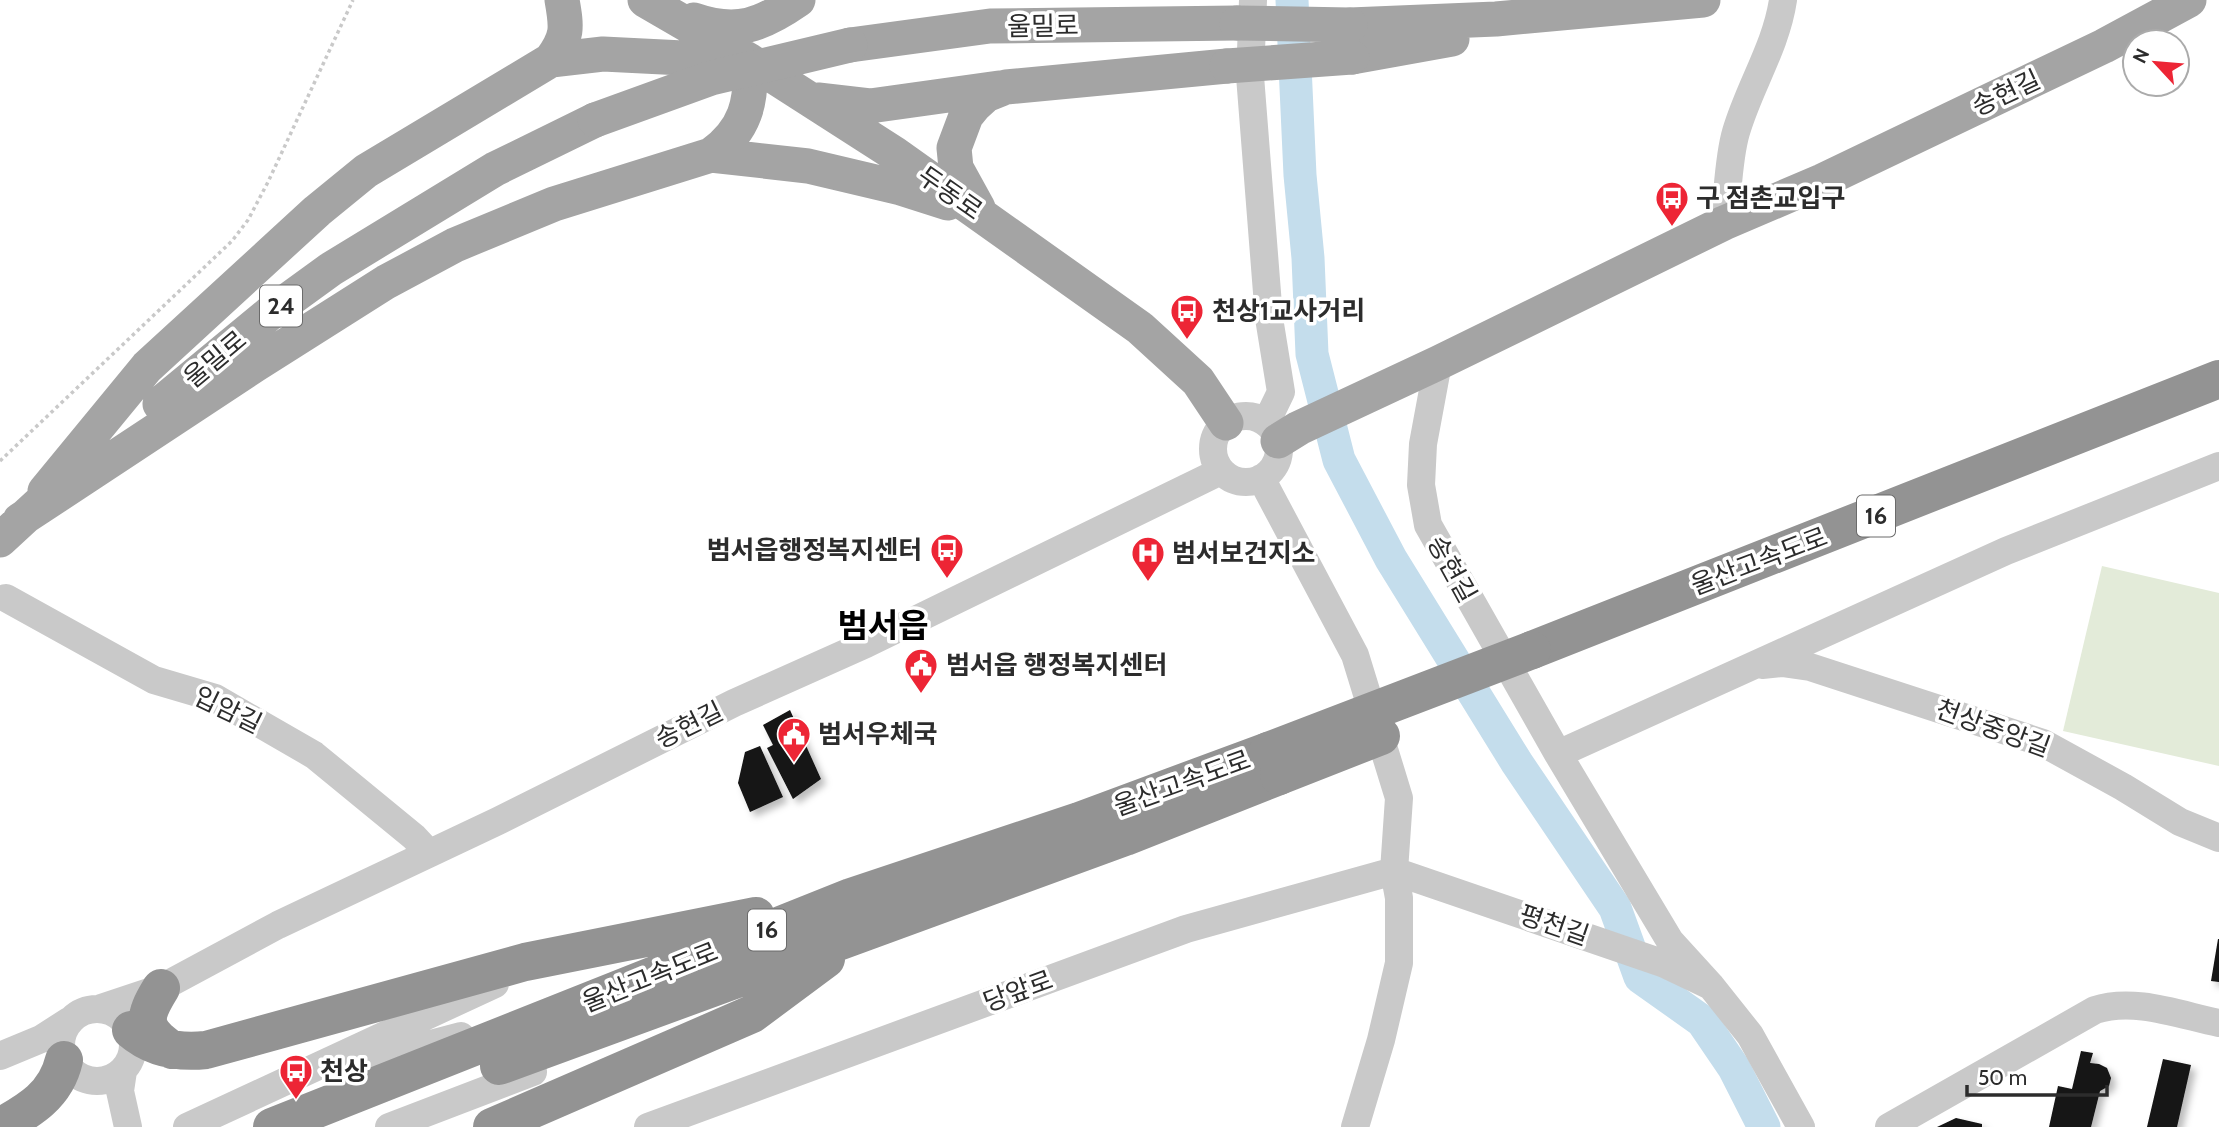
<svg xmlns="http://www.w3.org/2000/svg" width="2219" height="1127" font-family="Cabin,'Noto Sans KR',sans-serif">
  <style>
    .green { fill: #e3ebd9 }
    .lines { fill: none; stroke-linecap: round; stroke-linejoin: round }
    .river { stroke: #c4ddec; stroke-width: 33 }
    .building { fill: #131313; filter: url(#shadow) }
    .path { stroke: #c9c9c9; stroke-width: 3.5; stroke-dasharray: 3.5 3.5; stroke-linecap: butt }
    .minor { stroke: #c9c9c9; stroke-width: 28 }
    .major { stroke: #a4a4a4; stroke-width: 35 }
    .highway { stroke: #939393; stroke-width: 38 }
    .major-bridge { stroke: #a4a4a4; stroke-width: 35 }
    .highway-bridge { stroke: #939393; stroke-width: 38 }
    .labels { text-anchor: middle; stroke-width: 7; stroke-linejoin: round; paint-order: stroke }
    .shield { fill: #fff; stroke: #6b6b6b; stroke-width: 2 }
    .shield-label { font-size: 24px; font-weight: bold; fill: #2c2c2c }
    .street-label { font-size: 26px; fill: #2c2c2c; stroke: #fff }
    .poi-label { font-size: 26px; font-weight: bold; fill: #2c2c2c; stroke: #fff; text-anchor: start }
    .district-label { font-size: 33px; font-weight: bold; fill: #000; stroke: #fff }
  </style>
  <defs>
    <filter id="shadow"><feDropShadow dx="5" dy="5" stdDeviation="3.5" flood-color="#0004"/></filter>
  </defs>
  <rect width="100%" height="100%" fill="#fff"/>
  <path class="green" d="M 2102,566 L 2219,593 L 2219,766 L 2063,731 Z"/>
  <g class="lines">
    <path class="river" d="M 1292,0 L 1300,175 L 1308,258 L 1312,354 L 1339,460 L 1391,559 L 1517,763 L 1615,908 L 1640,977 L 1702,1021 L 1734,1068 L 1764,1127"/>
  </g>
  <path class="building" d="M 790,710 L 821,779 L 793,799 L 767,748 L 773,745 L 763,725 Z
    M 760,746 L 783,797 L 750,812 L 738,783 L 745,752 Z
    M 2218,939 L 2219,939 L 2219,982 L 2211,981 Z
    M 2081,1051 L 2093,1053 L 2090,1063 L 2099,1064 L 2107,1068 L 2111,1078 L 2109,1086 L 2100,1091 L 2091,1127 L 2049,1127 L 2058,1086 L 2072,1089 Z
    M 2163,1059 L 2191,1065 L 2177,1127 L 2147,1127 Z
    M 1956,1118 L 1982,1124 L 1982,1127 L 1937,1127 Z"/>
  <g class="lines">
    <path class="path" d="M 0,461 L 232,241 L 248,220 L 268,182 L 353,0"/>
    <path class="minor" d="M 1253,0 L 1250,76 L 1269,318 L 1281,392 L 1266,423
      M 1724,223 C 1728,195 1728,159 1736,132 C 1749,87 1776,47 1783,0
      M 1438,363 L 1423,444 L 1421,485 L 1428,525 L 1558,754 L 1670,941 L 1711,986 L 1750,1035 L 1801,1127
      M1213 449a33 33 0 1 1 66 0a33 33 0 1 1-66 0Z
      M 1261,478 L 1355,655 L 1399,798 L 1394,871 L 1399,898 L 1399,963 L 1381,1040 L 1355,1127
      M 6,598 L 154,680 L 215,698 L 314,755 L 414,837 L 429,853
      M 1762,665 L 1782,663 L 1810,667 L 2043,743 L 2123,787 L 2180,822 L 2219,838
      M 1558,754 L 2006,551 L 2219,466
      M 101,1008 L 161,988 L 278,925 L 498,821 L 734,703 L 866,644 L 1221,471
      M61 1045a36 36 0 1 1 72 0a36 36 0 1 1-72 0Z
      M 0,1056 L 41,1039 L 69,1021
      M 351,1065 L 461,1036
      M 123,1071 L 120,1091 L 128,1127
      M 187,1127 L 495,984
      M 389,1127 L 533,1072
      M 648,1127 L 1186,929 L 1394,871 L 1665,964 L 1711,986
      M 1889,1127 L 2095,1010 C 2134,997 2180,1015 2219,1023"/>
    <path class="major" d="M 645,0 L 750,61 L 895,154 L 1140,328 L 1198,381 L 1226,423
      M 694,20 C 737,35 762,25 798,0
      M 1350,25 L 1496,19 L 1703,0
      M 850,45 L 990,26 L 1237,23
      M 1352,57 L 1452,39
      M 551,60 L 603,54 L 743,61
      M 818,100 L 870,106 L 999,88
      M 711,155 L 808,166 L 901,188 L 948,203
      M 978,208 L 956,168 L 954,148 L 966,116 L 975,105 L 986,95 L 1006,87 L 1227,66
      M 160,404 L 269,314 L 331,269 L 495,169 L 595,120
      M 1278,441 L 1299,428 L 1438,363 L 1724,223 L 1822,181 L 2104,46 L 2189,0
      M 45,491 L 147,367 L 317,211 L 366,171 L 551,60 C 568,37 567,28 562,0
      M 20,520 L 255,365 L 386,282 L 455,245 L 554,204 L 711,155 C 746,130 752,102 750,61
      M 0,540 L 39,504"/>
    <path class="highway" d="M 1532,650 L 2219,379
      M 161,988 C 142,1019 142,1028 172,1050
      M 131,1030 C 152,1048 179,1053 206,1050 L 525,962 L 756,916
      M 499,1066 L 1125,837 L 1279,776
      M 0,1127 C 30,1110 56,1095 64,1060
      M 272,1127 L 851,897 L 1079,821 L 1268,751
      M 492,1127 L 752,1014 L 826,959"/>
    <path class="major-bridge" d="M 1237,23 L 1350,25
      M 1227,66 L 1352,57
      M 595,120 L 711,78 L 850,45"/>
    <path class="highway-bridge" d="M 1268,751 L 1532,650
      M 1279,776 L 1381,736"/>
  </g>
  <defs>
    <symbol id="bus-pin" viewBox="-11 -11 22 30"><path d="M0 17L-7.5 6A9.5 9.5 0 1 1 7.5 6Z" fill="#ed2535" stroke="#fff"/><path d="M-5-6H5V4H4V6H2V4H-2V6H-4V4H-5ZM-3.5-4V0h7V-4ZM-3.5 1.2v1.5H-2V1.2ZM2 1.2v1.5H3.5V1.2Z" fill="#fff"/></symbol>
    <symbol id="hospital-pin" viewBox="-11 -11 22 30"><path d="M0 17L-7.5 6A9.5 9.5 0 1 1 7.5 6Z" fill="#ed2535" stroke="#fff"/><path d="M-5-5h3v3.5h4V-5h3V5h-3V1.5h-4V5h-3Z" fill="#fff"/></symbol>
    <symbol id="civic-pin" viewBox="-11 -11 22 30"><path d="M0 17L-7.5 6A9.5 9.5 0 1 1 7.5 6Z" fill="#ed2535" stroke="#fff"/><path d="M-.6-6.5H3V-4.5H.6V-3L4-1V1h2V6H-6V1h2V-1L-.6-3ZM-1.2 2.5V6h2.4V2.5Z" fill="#fff"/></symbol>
  </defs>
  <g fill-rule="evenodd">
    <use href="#bus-pin" x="1653" y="179" width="38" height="52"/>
    <use href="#bus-pin" x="1168" y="292" width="38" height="52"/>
    <use href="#bus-pin" x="928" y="531" width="38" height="52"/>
    <use href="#hospital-pin" x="1129" y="534" width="38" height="52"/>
    <use href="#civic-pin" x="902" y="646" width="38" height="52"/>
    <use href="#civic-pin" x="775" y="715" width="38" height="52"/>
    <use href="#bus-pin" x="277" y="1052" width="38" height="52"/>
  </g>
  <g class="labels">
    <g class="shield">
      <rect x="260" y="285.5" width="42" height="41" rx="5"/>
      <rect x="1857" y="495.5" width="38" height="41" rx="5"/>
      <rect x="748" y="909.5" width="38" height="41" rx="5"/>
    </g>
    <g class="shield-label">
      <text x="281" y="314">24</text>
      <text x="1876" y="524">16</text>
      <text x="767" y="938">16</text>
    </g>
    <g class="street-label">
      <text transform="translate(1043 26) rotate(-1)" y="9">울밀로</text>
      <text transform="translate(2006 93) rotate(-25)" y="9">송현길</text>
      <text transform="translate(950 193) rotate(35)" y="9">두동로</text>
      <text transform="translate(215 359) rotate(-40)" y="9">울밀로</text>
      <text transform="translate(1759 561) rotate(-21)" y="9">울산고속도로</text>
      <text transform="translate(1452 569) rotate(61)" y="9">송현길</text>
      <text transform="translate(228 710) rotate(26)" y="9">입암길</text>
      <text transform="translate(689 725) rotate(-26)" y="9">송현길</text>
      <text transform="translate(1993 728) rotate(20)" y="9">천상중앙길</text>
      <text transform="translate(1182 783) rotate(-20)" y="9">울산고속도로</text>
      <text transform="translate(1554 925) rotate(19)" y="9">평천길</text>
      <text transform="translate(650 977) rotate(-22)" y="9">울산고속도로</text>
      <text transform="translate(1018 991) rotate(-20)" y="9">당앞로</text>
    </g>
    <g class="poi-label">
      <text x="1696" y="207">구 점촌교입구</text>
      <text x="1212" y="320">천상1교사거리</text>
      <text x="922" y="559" text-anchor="end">범서읍행정복지센터</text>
      <text x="1172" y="562">범서보건지소</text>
      <text x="946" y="674">범서읍 행정복지센터</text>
      <text x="818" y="743">범서우체국</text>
      <text x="320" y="1080">천상</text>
    </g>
    <g class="district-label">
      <text x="883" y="637">범서읍</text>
    </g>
  </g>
  <g transform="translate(2156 63) rotate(296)"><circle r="33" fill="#ffffff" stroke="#ababab" stroke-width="2"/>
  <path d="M0-5L12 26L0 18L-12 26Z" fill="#ed2535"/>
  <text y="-10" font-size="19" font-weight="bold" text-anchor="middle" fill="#2c2c2c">N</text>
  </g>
  <path d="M1967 1085v10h140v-10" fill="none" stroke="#2c2c2c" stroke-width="3.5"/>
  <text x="1978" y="1085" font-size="21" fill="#2c2c2c" stroke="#ffffff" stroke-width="5" paint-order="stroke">50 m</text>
</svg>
